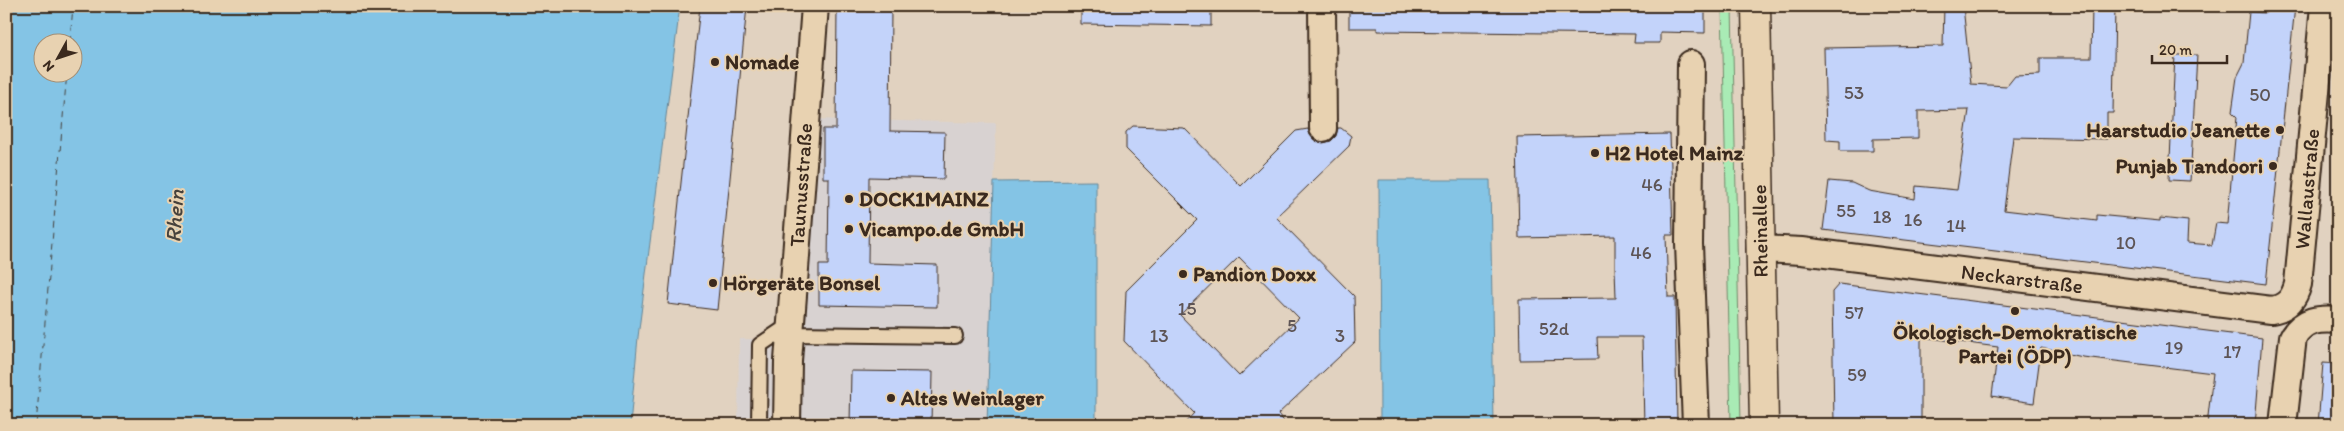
<svg xmlns="http://www.w3.org/2000/svg" width="2344" height="431" font-family="Itim,sans-serif">
  <style>
    .built { fill: #d8d2d1 }
    .green { fill: #a9ebb5; stroke: #728a6a }
    .water { fill: #84c4e5; stroke: #678695; fill-rule: evenodd }
    .lines { fill: none; stroke-linecap: round; stroke-linejoin: round }
    .ferry { stroke: #46413c; stroke-width: 1; stroke-dasharray: 6 5; stroke-linecap: butt }
    .building { fill: #c3d3fa; stroke: #3b2a1e; fill-rule: evenodd }
    .lane-casing { stroke: #3b2a1e; stroke-width: 18 }
    .street-casing { stroke: #3b2a1e; stroke-width: 30 }
    .secondary-casing { stroke: #3b2a1e; stroke-width: 31 }
    .lane { stroke: #e8d2b1; stroke-width: 14 }
    .street { stroke: #e8d2b1; stroke-width: 26 }
    .secondary { stroke: #e8d2b1; stroke-width: 28 }
    .poi-dot { fill: #3b2a1e; stroke: #e8d2b1; stroke-width: 2 }
    .labels { text-anchor: middle; stroke-width: 4; stroke-linejoin: round; paint-order: stroke }
    .number-label { font-size: 19px; fill: #5d5455 }
    .poi-label { font-size: 21px; font-weight: bold; fill: #3b2a1e; stroke: #e8d2b1; text-anchor: start }
    .street-label { font-size: 21px; fill: #3b2a1e; stroke: #e8d2b1 }
    .water-label { font-size: 22px; font-style: italic; fill: #46413c; stroke: #e8d2b1 }
  </style>
  <rect width="100%" height="100%" fill="#e1d2c0"/>
  <filter id="ink" filterUnits="userSpaceOnUse"><feTurbulence type="fractalNoise" baseFrequency=".02" numOctaves="2"/><feDisplacementMap in="SourceGraphic" scale="10" xChannelSelector="R" yChannelSelector="G"/><feConvolveMatrix kernelMatrix="1 2 1 2 8 2 1 2 1" color-interpolation-filters="sRGB"/></filter>
  <g filter="url(#ink)">
    <path class="built" d="M 809,119 L 996,123 L 987,425 L 738,425 L 739,339 L 796,340 Z"/>
    <path class="green" d="M 1722,6 L 1732,6 L 1741,425 L 1731,425 Z"/>
    <path class="water" d="M 6,6 L 680,6 L 638,337 L 630,425 L 6,425 ZM 42,42 L 72,42 L 72,72 L 42,72 Z
      M 1379,180 L 1490,180 L 1494,425 L 1380,425 Z
      M 1096,181 L 1096,425 L 987,425 L 994,182 Z"/>
    <g class="lines">
      <path class="ferry" d="M 70,42 L 73,6
        M 36,425 L 67,72"/>
    </g>
    <path class="building" d="M 700,6 L 747,6 L 717,310 L 668,304 Z
      M 837,6 L 891,6 L 890,131 L 945,132 L 944,179 L 869,177 L 868,263 L 937,265 L 937,307 L 819,305 L 819,265 L 828,265 L 829,178 L 823,178 L 823,129 L 836,129 Z
      M 1081,6 L 1211,6 L 1211,26 L 1081,24 Z
      M 1349,6 L 1705,6 L 1705,33 L 1660,32 L 1660,43 L 1634,43 L 1635,34 L 1377,31 L 1377,28 L 1349,28 Z
      M 1944,6 L 1963,6 L 1971,84 L 2007,86 L 2015,76 L 2040,75 L 2040,58 L 2091,58 L 2092,6 L 2115,6 L 2113,113 L 2107,113 L 2107,139 L 2013,137 L 2004,210 L 2097,221 L 2097,215 L 2160,221 L 2160,218 L 2188,221 L 2187,243 L 2212,245 L 2216,223 L 2227,224 L 2237,117 L 2232,112 L 2237,77 L 2244,63 L 2249,12 L 2266,13 L 2266,6 L 2295,6 L 2266,284 L 1823,230 L 1829,181 L 1852,183 L 1869,191 L 1915,199 L 1916,186 L 1957,190 L 1969,110 L 1918,111 L 1918,138 L 1873,139 L 1873,151 L 1840,151 L 1840,141 L 1826,140 L 1824,48 L 1943,46 Z
      M 2175,55 L 2197,55 L 2190,181 L 2169,180 Z
      M 1133,126 L 1184,128 L 1241,186 L 1296,131 L 1308,129 L 1310,135 L 1315,141 L 1323,143 L 1331,141 L 1336,136 L 1338,128 L 1341,128 L 1351,136 L 1349,146 L 1276,217 L 1354,296 L 1355,342 L 1278,414 L 1287,425 L 1183,425 L 1194,413 L 1124,341 L 1126,291 L 1197,220 L 1126,149 L 1126,132 ZM 1239,257 L 1299,318 L 1239,376 L 1180,315 Z
      M 1670,134 L 1673,235 L 1666,235 L 1668,297 L 1675,297 L 1677,425 L 1644,425 L 1642,337 L 1597,337 L 1598,359 L 1520,360 L 1519,299 L 1616,298 L 1615,268 L 1615,236 L 1519,238 L 1517,137 Z
      M 1839,284 L 2262,338 L 2255,425 L 2207,425 L 2213,373 L 2083,357 L 2041,348 L 2034,403 L 2014,400 L 1992,396 L 1998,347 L 1921,337 L 1921,425 L 1834,425 L 1832,292 Z
      M 2323,363 L 2338,364 L 2338,425 L 2318,425 Z
      M 851,371 L 932,372 L 931,425 L 850,425 Z"/>
    <g class="lines">
      <defs>
        <path id="lane" d="M 790,334 L 955,336
          M 759,425 L 760,345 L 791,324"/>
        <path id="street" d="M 1322,6 L 1323,128
          M 1691,64 L 1689,244 L 1696,425
          M 1760,249 L 1802,251 L 2271,310 C 2287,308 2294,299 2298,284 L 2324,6
          M 787,425 L 788,361 L 815,6
          M 2283,425 L 2293,337 C 2304,320 2318,318 2338,320"/>
        <path id="secondary" d="M 1756,6 L 1764,425"/>
      </defs>
      <use href="#lane" class="lane-casing"/>
      <use href="#street" class="street-casing"/>
      <use href="#secondary" class="secondary-casing"/>
      <use href="#lane" class="lane"/>
      <use href="#street" class="street"/>
      <use href="#secondary" class="secondary"/>
    </g>
  </g>
  <g class="poi-dot">
    <circle cx="715" cy="62" r="5"/>
    <circle cx="2280" cy="130" r="5"/>
    <circle cx="1595" cy="153" r="5"/>
    <circle cx="2273" cy="166" r="5"/>
    <circle cx="849" cy="199" r="5"/>
    <circle cx="849" cy="229" r="5"/>
    <circle cx="1183" cy="274" r="5"/>
    <circle cx="713" cy="283" r="5"/>
    <circle cx="2015" cy="311" r="5"/>
    <circle cx="891" cy="398" r="5"/>
  </g>
  <g class="labels">
    <g class="number-label">
      <text x="1854" y="99">53</text>
      <text x="2260" y="101">50</text>
      <text x="1652" y="191">46</text>
      <text x="1846" y="217">55</text>
      <text x="1882" y="223">18</text>
      <text x="1913" y="226">16</text>
      <text x="1956" y="232">14</text>
      <text x="2126" y="249">10</text>
      <text x="1641" y="259">46</text>
      <text x="1187" y="315">15</text>
      <text x="1854" y="319">57</text>
      <text x="1292" y="332">5</text>
      <text x="1554" y="335">52d</text>
      <text x="1159" y="342">13</text>
      <text x="1340" y="342">3</text>
      <text x="2174" y="354">19</text>
      <text x="2232" y="358">17</text>
      <text x="1857" y="381">59</text>
    </g>
    <g class="poi-label">
      <text x="725" y="69">Nomade</text>
      <text x="2270" y="137" text-anchor="end">Haarstudio Jeanette</text>
      <text x="1605" y="160">H2 Hotel Mainz</text>
      <text x="2263" y="173" text-anchor="end">Punjab Tandoori</text>
      <text x="859" y="206">DOCK1MAINZ</text>
      <text x="859" y="236">Vicampo.de GmbH</text>
      <text x="1193" y="281">Pandion Doxx</text>
      <text x="723" y="290">Hörgeräte Bonsel</text>
      <text x="2015" y="339" text-anchor="middle">Ökologisch-Demokratische<tspan x="2015" dy="24">Partei (ÖDP)</tspan></text>
      <text x="901" y="405">Altes Weinlager</text>
    </g>
    <g class="street-label">
      <text transform="translate(801 185) rotate(-86)" y="7">Taunusstraße</text>
      <text transform="translate(2307 189) rotate(-85)" y="7">Wallaustraße</text>
      <text transform="translate(1760 231) rotate(-91)" y="7">Rheinallee</text>
      <text transform="translate(2022 279) rotate(7)" y="7">Neckarstraße</text>
    </g>
    <g class="water-label">
      <text transform="translate(174 216) rotate(-86)" y="8">Rhein</text>
    </g>
  </g>
  <rect width="2344" height="431" fill="none" stroke="#e8d2b1" stroke-width="25"/>
  <rect x="12" y="12" width="2319" height="406" fill="none" stroke="#3b2a1e" stroke-width="2" filter="url(#ink)"/>
  <g transform="translate(58 58) rotate(230)"><circle r="24" fill="#e8d2b1" stroke="#a38f76"/>
  <path d="M0-4L9 19L0 12L-9 19Z" fill="#3b2a1e"/>
  <text y="-8" font-size="14" font-weight="bold" text-anchor="middle" fill="#3b2a1e">N</text>
  </g>
  <path d="M2152 55v8h75v-8" fill="none" stroke="#3b2a1e" stroke-width="2.5"/>
  <text x="2159" y="55" font-size="15" fill="#3b2a1e" stroke="#e8d2b1" stroke-width="4" paint-order="stroke">20 m</text>
</svg>
